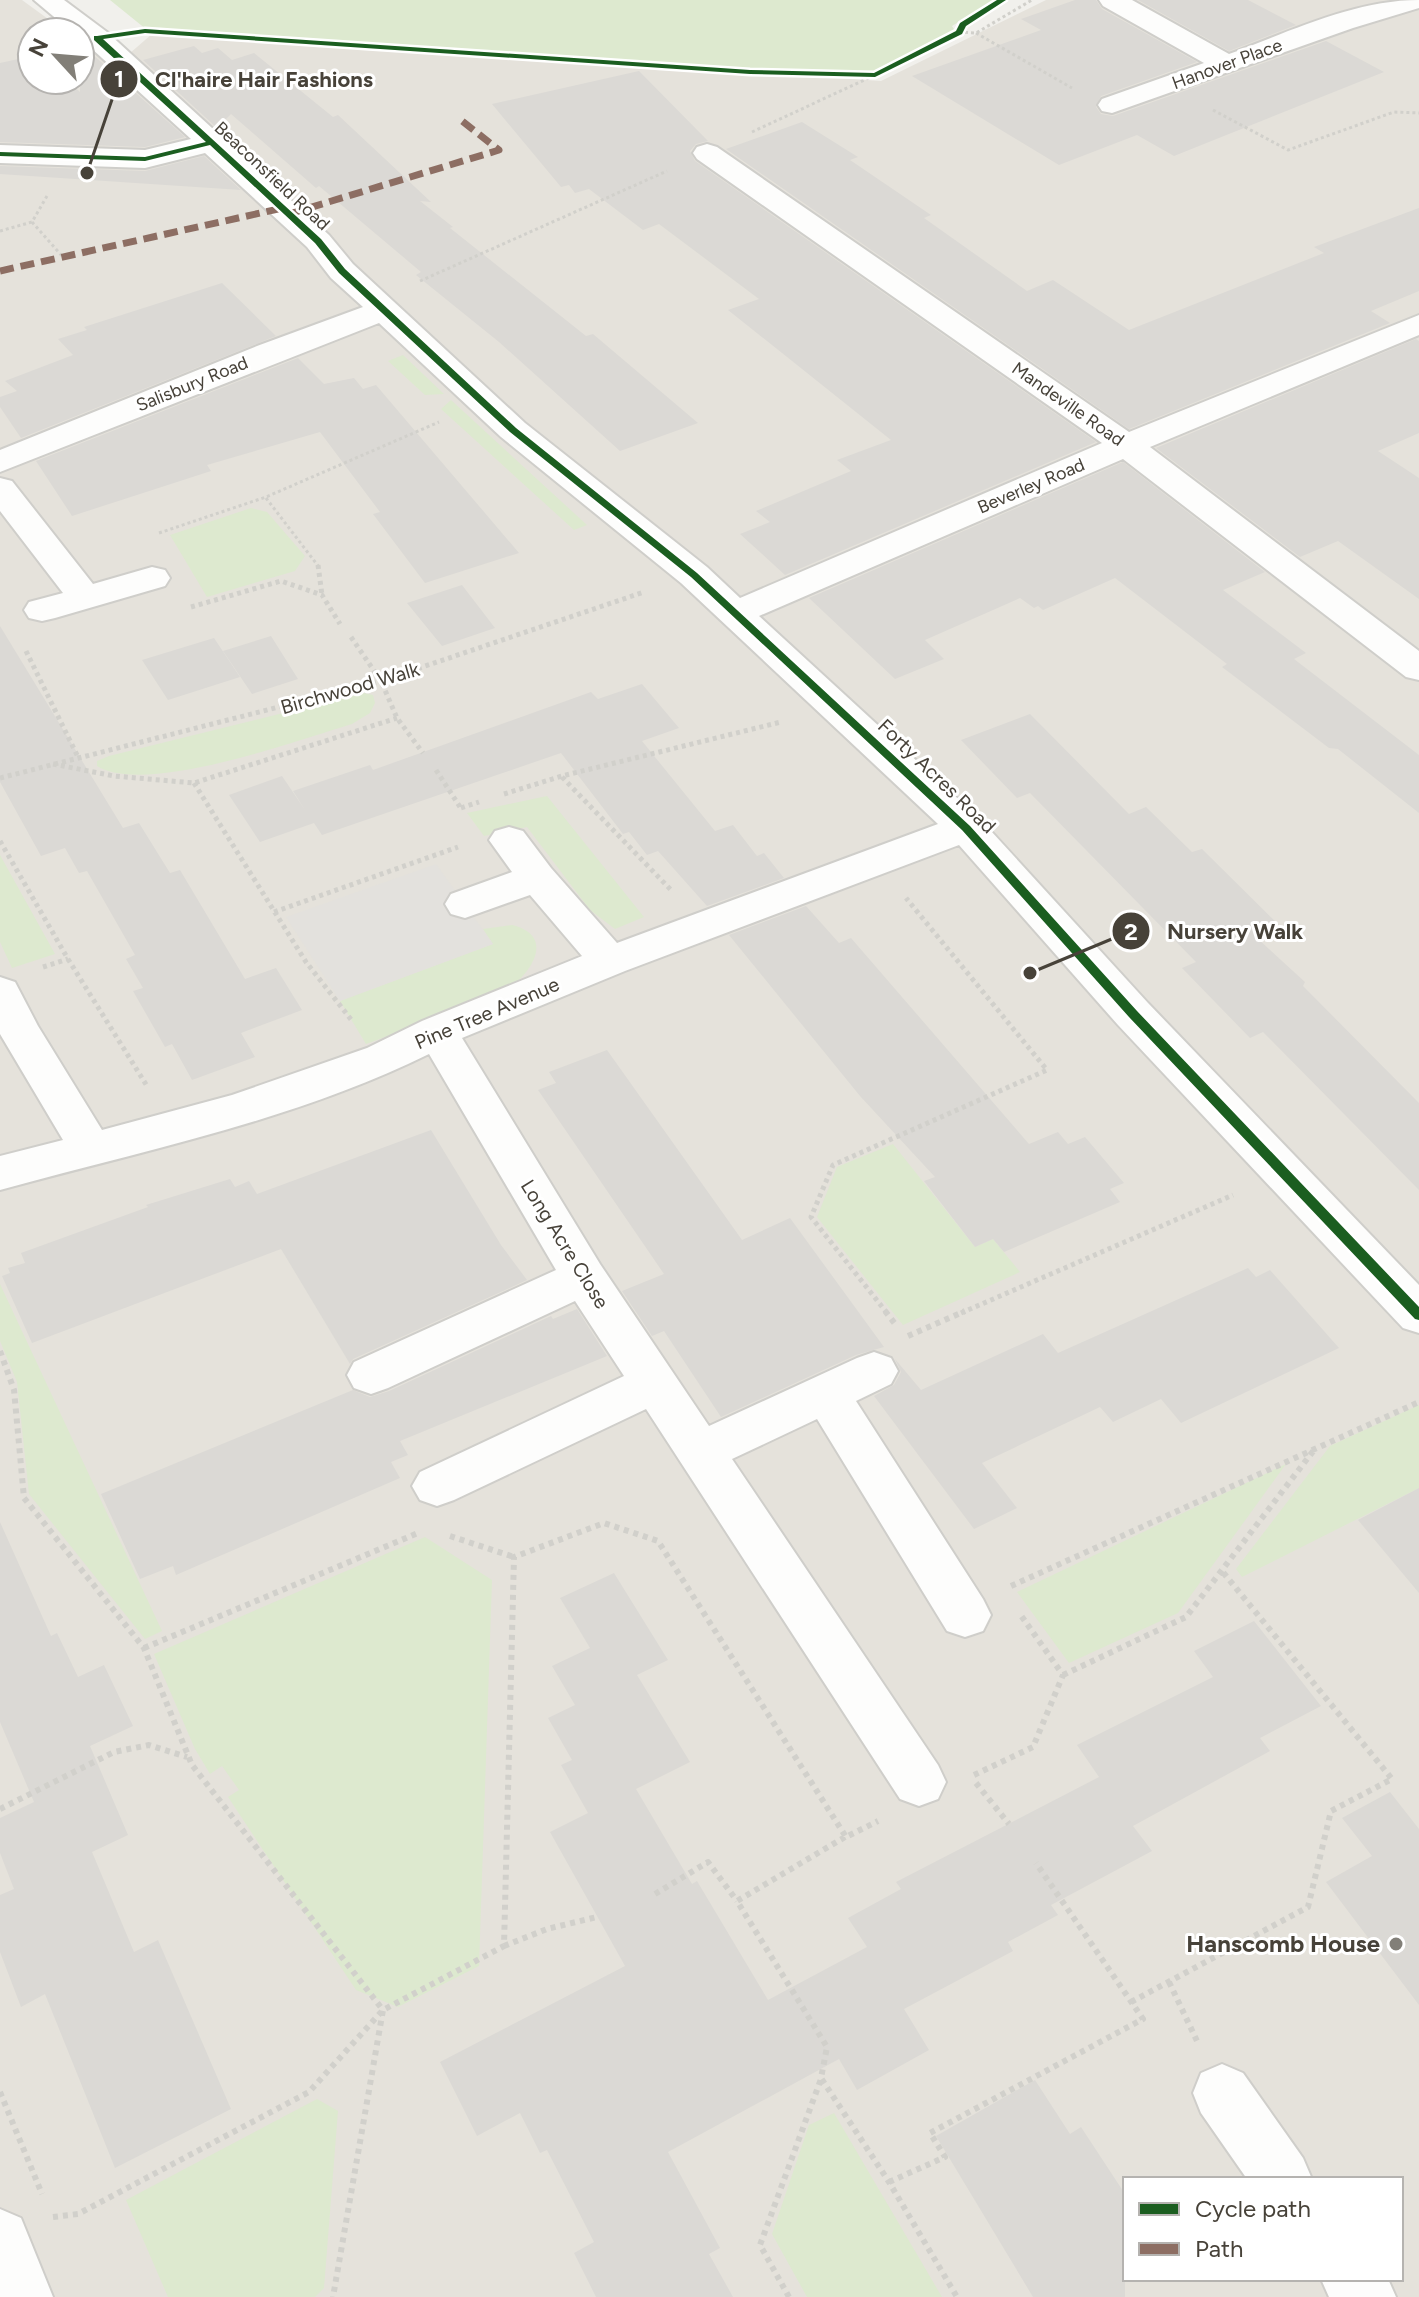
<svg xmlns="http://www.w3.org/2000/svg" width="1419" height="2297" font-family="Figtree,sans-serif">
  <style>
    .residential { fill: #e5e2db; fill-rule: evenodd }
    .green { fill: #dde9cf }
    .parking { fill: #e3e1dd }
    .building { fill: #dbd9d5 }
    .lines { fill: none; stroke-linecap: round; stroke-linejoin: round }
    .minor-casing { stroke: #cfceca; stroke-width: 4 }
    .path-far2 { stroke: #d1d0cb; stroke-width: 3; stroke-dasharray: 3 3; stroke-linecap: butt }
    .path-far1 { stroke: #d1d0cb; stroke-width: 5; stroke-dasharray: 4 4; stroke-linecap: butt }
    .path { stroke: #d1d0cb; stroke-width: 6; stroke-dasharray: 5 5; stroke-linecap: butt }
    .minor { fill: #fdfdfc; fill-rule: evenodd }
    .quiet { stroke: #8d6e63; stroke-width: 7; stroke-dasharray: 14 7; stroke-linecap: butt }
    .cycleway-casing { stroke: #fff; stroke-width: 5 }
    .cycleway { fill: #1b5e20; fill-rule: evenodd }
    .poi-dot { fill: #827f78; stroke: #fff; stroke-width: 3 }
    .labels { text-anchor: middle; stroke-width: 6; stroke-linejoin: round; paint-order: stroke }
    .far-street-label { font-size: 18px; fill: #474239; stroke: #fff }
    .street-label { font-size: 20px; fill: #474239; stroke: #fff }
    .near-poi-label { font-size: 24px; font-weight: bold; fill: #474239; stroke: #fff; text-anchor: end }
    .leader { fill: none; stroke: #474239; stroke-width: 3 }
    .callout-dot { fill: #474239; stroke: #fff; stroke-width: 3 }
    .mark-label { font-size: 24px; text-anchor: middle; font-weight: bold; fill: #fff }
    .callout-label { font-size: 22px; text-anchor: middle; font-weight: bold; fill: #474239; stroke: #fff; stroke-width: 6; stroke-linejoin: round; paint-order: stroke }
  </style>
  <rect width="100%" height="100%" fill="#f1f0ec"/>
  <path class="residential" d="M 0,0 L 22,0 L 66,32 L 32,32 L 32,80 L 80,80 L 80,42 L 114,67 L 152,34 L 881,81 L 1046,0 L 1419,0 L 1419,2297 L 0,2297 ZM 1125,2179 L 1401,2179 L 1401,2279 L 1125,2279 Z"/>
  <path class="green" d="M 110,0 L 994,0 L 952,26 L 955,31 L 873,73 L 752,69 L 152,34 Z
    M 403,355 L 444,394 L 425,395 L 388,361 Z
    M 451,400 L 587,525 L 574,530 L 441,409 Z
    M 251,508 L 267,512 L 305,556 L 295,571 L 207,597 L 170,535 Z
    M 364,693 L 373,695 L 375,703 L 370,713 L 352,724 C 298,740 146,796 97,766 L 97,761 L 109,756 Z
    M 547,796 L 644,917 L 615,929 L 590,910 L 527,827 L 484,836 L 467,813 Z
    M 0,855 L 55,954 L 12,968 L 0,942 Z
    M 512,925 C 562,937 524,983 497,996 L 366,1044 L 340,1001 L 493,944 L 483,929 Z
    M 893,1144 L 975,1247 L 993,1239 L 1020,1272 L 903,1325 L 817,1217 L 837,1167 Z
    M 0,1284 L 162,1631 L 145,1639 L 29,1494 L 17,1382 L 0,1341 Z
    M 1419,1405 L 1419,1488 L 1242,1577 L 1236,1569 L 1330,1446 Z
    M 1286,1464 L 1178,1613 L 1069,1663 L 1017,1592 Z
    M 425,1537 L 492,1580 L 479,1966 L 398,2007 L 356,1990 L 228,1797 L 239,1790 L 222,1766 L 210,1774 L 195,1749 L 154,1654 Z
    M 317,2099 L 338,2111 L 324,2288 L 315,2297 L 168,2297 L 126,2200 Z
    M 834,2113 L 942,2297 L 807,2297 L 772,2234 L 809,2125 Z"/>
  <path class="parking" d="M 436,864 L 493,944 L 340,1001 L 286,917 Z"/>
  <path class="building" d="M 1075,0 L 1096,0 L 1102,9 L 1197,62 L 1101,96 L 1096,107 L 1101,114 L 1113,116 L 1326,41 L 1384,72 L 1174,156 L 1137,135 L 1059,165 L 912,76 L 1041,30 L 1021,19 Z
    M 1138,0 L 1248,0 L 1296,25 L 1229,51 Z
    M 80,43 L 110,70 L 185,137 L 145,147 L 0,142 L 0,63 L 32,56 L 32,80 L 67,80 L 80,92 Z
    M 194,46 L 202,53 L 218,48 L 232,60 L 254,53 L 333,117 L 338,115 L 431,202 L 420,201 L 453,227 L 450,228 L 586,336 L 593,334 L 698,423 L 620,451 L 499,342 L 416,275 L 421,272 L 319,186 L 316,188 L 231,114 L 217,128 L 143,60 Z
    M 639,71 L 708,141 L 696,144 L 690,151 L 695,161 L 1096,442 L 785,575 L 740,534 L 770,522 L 756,511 L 851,471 L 837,460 L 891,440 L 728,310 L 759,299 L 659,224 L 643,230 L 589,189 L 575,193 L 569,185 L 561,187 L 492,104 Z
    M 802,122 L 858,157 L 850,160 L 931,215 L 924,218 L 1027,291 L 1053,280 L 1129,330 L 1324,253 L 1314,247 L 1419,208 L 1419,291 L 1371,311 L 1390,323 L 1129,429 L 726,149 Z
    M 204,156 L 241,190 L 0,174 L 0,166 L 145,171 Z
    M 222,283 L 276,336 L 21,438 L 0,407 L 0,397 L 17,391 L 5,381 L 73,355 L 58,339 L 87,330 L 84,327 Z
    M 1416,339 L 1419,341 L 1419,433 L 1378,451 L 1419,478 L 1419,599 L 1338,541 L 1300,557 L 1156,448 Z
    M 298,358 L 324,384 L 354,378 L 363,389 L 376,385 L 519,553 L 425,583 L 373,514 L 380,512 L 320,432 L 207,465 L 211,471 L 72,516 L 36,461 Z
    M 1123,462 L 1265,572 L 1223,590 L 1306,653 L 1294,659 L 1419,755 L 1419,813 L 1338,749 L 1329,748 L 1222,667 L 1227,664 L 1115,578 L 1043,610 L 1038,606 L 1034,608 L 1020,598 L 925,640 L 944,659 L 895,679 L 809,598 Z
    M 462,585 L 495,628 L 442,646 L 407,603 Z
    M 0,626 L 123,828 L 139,823 L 170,873 L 180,870 L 245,979 L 276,968 L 302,1010 L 241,1033 L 255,1057 L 192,1080 L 172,1044 L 165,1047 L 133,991 L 143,988 L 126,959 L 135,955 L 87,871 L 79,873 L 65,848 L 41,856 L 0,782 Z
    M 271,636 L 298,679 L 252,694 L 223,651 Z
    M 214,638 L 240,677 L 168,700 L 142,660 Z
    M 642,684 L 679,728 L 642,741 L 715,831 L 733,825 L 757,856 L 764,853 L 784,878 L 707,906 L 658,851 L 647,855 L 629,832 L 623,834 L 561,753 L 322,835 L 314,823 L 260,842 L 229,795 L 282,776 L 305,810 L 293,791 L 370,765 L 373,770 L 591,692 L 598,699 Z
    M 1030,714 L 1129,814 L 1146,807 L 1192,852 L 1202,849 L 1282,928 L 1257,938 L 1305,982 L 1303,986 L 1419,1103 L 1419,1190 L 1263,1032 L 1250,1038 L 1182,968 L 1196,962 L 1030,793 L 1017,798 L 961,740 Z
    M 806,906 L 839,943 L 851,938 L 1029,1144 L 1058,1132 L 1068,1144 L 1085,1137 L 1124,1183 L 1110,1189 L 1120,1202 L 1004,1252 L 993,1239 L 975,1247 L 924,1181 L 935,1177 L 860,1096 L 729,935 Z
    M 607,1050 L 742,1240 L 790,1218 L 884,1347 L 856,1355 L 721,1417 L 664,1331 L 652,1336 L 622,1291 L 664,1274 L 538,1090 L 556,1083 L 549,1072 Z
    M 431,1130 L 501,1245 L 527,1280 L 353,1359 L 350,1364 L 281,1249 L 32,1343 L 2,1276 L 10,1273 L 8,1268 L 25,1263 L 21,1253 L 148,1207 L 146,1205 L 230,1179 L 235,1187 L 249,1181 L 257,1194 Z
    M 1248,1268 L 1256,1277 L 1270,1270 L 1339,1348 L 1181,1423 L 1161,1399 L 1113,1422 L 1100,1407 L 982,1463 L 1017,1508 L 974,1529 L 874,1396 L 894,1385 L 901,1372 L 895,1359 L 921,1390 L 1043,1334 L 1058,1353 Z
    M 577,1309 L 607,1356 L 400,1441 L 408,1455 L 391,1462 L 400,1478 L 176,1575 L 173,1566 L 140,1579 L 101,1494 L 353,1390 L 370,1397 L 389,1391 L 551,1316 L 553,1319 Z
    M 1419,1488 L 1419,1593 L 1358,1520 Z
    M 0,1522 L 51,1636 L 57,1633 L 78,1677 L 104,1665 L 133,1726 L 90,1746 L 128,1835 L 92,1852 L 134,1952 L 158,1940 L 231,2109 L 115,2168 L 45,1994 L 21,2007 L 0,1952 L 0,1895 L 14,1889 L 0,1853 L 0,1818 L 34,1802 L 0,1722 Z
    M 614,1573 L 668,1660 L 637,1675 L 690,1762 L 636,1789 L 692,1884 L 697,1881 L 768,2000 L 867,1947 L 848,1918 L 901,1889 L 896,1882 L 1099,1777 L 1077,1745 L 1213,1677 L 1194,1651 L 1254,1621 L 1321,1706 L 1260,1738 L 1270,1751 L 1133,1826 L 1152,1851 L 1051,1905 L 1058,1915 L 1008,1942 L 1013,1951 L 904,2009 L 929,2050 L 857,2090 L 839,2059 L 668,2152 L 720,2248 L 709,2254 L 733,2297 L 596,2297 L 574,2253 L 594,2242 L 547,2150 L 540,2153 L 520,2113 L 477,2136 L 440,2062 L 625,1966 L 550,1832 L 588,1813 L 561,1765 L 572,1760 L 548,1718 L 575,1705 L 552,1666 L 590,1648 L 560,1598 Z
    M 1390,1792 L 1419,1829 L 1419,2005 L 1326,1882 L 1372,1856 L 1342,1818 Z
    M 1035,2080 L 1070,2134 L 1081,2127 L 1125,2194 L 1125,2297 L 1033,2297 L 936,2136 Z"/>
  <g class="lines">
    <defs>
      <path id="minor" d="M 34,0 L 64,0 L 107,32 L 329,235 L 353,264 L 525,423 L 707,567 L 740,598 L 1102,443 L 697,159 L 693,153 L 697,147 L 707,144 L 717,147 L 1129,432 L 1419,315 L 1419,335 L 1150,447 L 1419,651 L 1419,680 L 1406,677 L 1123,459 L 759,616 L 980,819 L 1148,1003 L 1419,1285 L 1419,1333 L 1403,1328 L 1118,1025 L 959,845 L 625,971 L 462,1038 L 600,1264 L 709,1426 L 857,1358 L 874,1352 L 891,1358 L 898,1371 L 891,1384 L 856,1401 L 983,1599 L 991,1615 L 983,1631 L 965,1637 L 947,1631 L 817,1419 L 732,1459 L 938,1765 L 946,1782 L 938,1799 L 919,1806 L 900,1799 L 646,1409 L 454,1500 L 437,1506 L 420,1500 L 412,1486 L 420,1472 L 624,1376 L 575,1301 L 388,1388 L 371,1394 L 354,1388 L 347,1375 L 354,1362 L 556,1270 L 429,1054 C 296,1120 142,1151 0,1190 L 0,1156 L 63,1140 L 0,1034 L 0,977 L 15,982 L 38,1026 L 102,1130 L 232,1095 L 367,1048 L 422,1021 L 582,956 L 530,895 L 465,918 L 451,914 L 445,904 L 451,894 L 512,872 L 489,840 L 495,831 L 509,827 L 523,831 L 551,868 L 617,943 L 938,824 L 681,583 L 501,437 L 379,323 L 0,472 L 0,450 L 257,346 L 363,307 L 331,278 L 307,247 L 205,153 L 145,168 L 0,163 L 0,145 L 145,150 L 191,139 L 80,38 L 80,32 L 72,32 Z
        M 1099,0 L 1132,0 L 1229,54 C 1289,32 1354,0 1419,0 L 1419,8 L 1353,28 L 1112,113 L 1102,111 L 1098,105 L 1102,99 L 1204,63 L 1103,6 Z
        M 0,478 L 12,481 L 93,584 L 152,567 L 165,570 L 170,578 L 165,586 L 55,618 L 42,621 L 29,618 L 24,610 L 29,602 L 63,593 L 0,511 Z
        M 1222,2064 L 1243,2073 L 1303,2158 L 1312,2179 L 1247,2179 L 1201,2113 L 1193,2093 L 1201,2073 Z
        M 0,2209 L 21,2218 L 53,2297 L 0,2297 Z
        M 1321,2279 L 1388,2279 L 1396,2297 L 1329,2297 Z"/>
    </defs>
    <use href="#minor" class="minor-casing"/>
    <path class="path-far2" d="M 959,32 L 976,33 L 1032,0
      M 976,33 L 1072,88
      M 1213,110 L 1288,150 L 1394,112 L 1419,113
      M 752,132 L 875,75
      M 47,196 L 32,222 L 63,257
      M 0,231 L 32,222
      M 420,281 L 667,171
      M 266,498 L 319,567
      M 159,533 L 266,497 L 439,422"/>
    <path class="path-far1" d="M 318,565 L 322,595
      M 191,607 L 281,581 L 322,595 L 340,624
      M 351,637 L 381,681 L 397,718 L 423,753
      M 26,651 L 78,757
      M 53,764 L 114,776 L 194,783 L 397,718
      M 436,770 L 462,810
      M 562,777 L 672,891
      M 0,778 L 381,681 L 644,592
      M 194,783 L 306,962 L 353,1022
      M 504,794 L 562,776 L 781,722
      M 461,808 L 479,802
      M 0,841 L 68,959 L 147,1086
      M 274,912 L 458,847
      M 43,967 L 68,959
      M 887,1313 L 811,1217 L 833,1165 L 1047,1070 L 906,898
      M 961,1313 L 1233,1195"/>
    <path class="path" d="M 885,1311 L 896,1325
      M 908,1336 L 965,1311
      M 0,1351 L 14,1390 L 24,1498 L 144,1648 L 192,1765 L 383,2010 L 333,2297
      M 450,1536 L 514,1557
      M 1011,1586 L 1419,1402
      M 144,1648 L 418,1533
      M 1063,1675 L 1186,1617 L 1314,1450
      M 974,1775 L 1033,1747 L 1063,1675 L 1020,1614
      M 976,1783 L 1009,1824
      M 0,1809 L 114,1752 L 149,1745 L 187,1757
      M 845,1837 L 737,1901 L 827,2047 L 821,2078 L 889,2182 L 957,2297
      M 655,1894 L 708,1862 L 737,1901
      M 504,1946 L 547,1929 L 597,1917
      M 1169,1982 L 1198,2043
      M 1131,2002 L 1308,1907 L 1331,1811 L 1392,1779 L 1222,1571
      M 0,2092 L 42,2194
      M 889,2182 L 945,2157 L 930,2133 L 1143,2019 L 1036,1863
      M 53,2217 L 78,2214 L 309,2092 L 383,2010 L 504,1946 L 514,1557 L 604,1523 L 658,1541 L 846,1837 L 878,1821
      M 789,2297 L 760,2245 L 821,2079"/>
    <use href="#minor" class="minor"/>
    <path class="quiet" d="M 289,214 L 499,150 L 457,117
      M 0,271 L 283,208"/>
    <defs>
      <path id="cycleway" d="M 997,0 L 1006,0 L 966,26 L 962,34 L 875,77 L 750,74 L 145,33 L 103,39 L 321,239 L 345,269 L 516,428 L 697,573 L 970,826 L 1137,1011 L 1419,1307 L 1419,1320 L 1415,1319 L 1129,1017 L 962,830 L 691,577 L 510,432 L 339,273 L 315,243 L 210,145 L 145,161 L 0,156 L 0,152 L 145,157 L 206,142 L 94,40 L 94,36 L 97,36 L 145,29 L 750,70 L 874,73 L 956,31 L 960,23 Z"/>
    </defs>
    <use href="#cycleway" class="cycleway-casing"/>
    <use href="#cycleway" class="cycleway"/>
  </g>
  <circle class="poi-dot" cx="1396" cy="1944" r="8"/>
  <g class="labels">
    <g class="far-street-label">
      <text transform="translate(1227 64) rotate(-20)" y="6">Hanover Place</text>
      <text transform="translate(272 176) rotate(43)" y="6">Beaconsfield Road</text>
      <text transform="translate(192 384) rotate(-22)" y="6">Salisbury Road</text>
      <text transform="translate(1068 404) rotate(35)" y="6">Mandeville Road</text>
      <text transform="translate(1031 486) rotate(-23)" y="6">Beverley Road</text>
    </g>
    <g class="street-label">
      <text transform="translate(350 688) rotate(-16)" y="7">Birchwood Walk</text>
      <text transform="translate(937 776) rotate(44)" y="7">Forty Acres Road</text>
      <text transform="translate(487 1013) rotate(-23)" y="7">Pine Tree Avenue</text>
      <text transform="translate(565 1244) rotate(58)" y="7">Long Acre Close</text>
    </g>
    <g class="near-poi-label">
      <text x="1380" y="1952">Hanscomb House</text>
    </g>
  </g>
  <path class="leader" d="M87 173L119 79M1030 973L1131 931"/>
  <g class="callout-dot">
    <circle cx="87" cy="173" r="8"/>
    <circle cx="1030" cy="973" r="8"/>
    <circle cx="119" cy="79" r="20"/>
    <circle cx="1131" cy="931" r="20"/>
  </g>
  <g class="mark-label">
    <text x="119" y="87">1</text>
    <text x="1131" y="940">2</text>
  </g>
  <g class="callout-label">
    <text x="264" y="87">Cl'haire Hair Fashions</text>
    <text x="1235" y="939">Nursery Walk</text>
  </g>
  <rect x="1123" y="2177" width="280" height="104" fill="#ffffff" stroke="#b5b3b0" stroke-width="2"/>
  <rect x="1139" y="2203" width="40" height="12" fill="#1b5e20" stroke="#b5b3b0" stroke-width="2"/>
  <text x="1195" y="2217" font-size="24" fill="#474239">Cycle path</text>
  <rect x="1139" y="2243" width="40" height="12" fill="#8d6e63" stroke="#b5b3b0" stroke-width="2"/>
  <text x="1195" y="2257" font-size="24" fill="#474239">Path</text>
  <g transform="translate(56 56) rotate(296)"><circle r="38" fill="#ffffff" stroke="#b5b3b0" stroke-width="2"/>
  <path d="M0-6L14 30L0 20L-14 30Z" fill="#827f78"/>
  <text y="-12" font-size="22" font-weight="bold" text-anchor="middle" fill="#474239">N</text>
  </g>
</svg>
